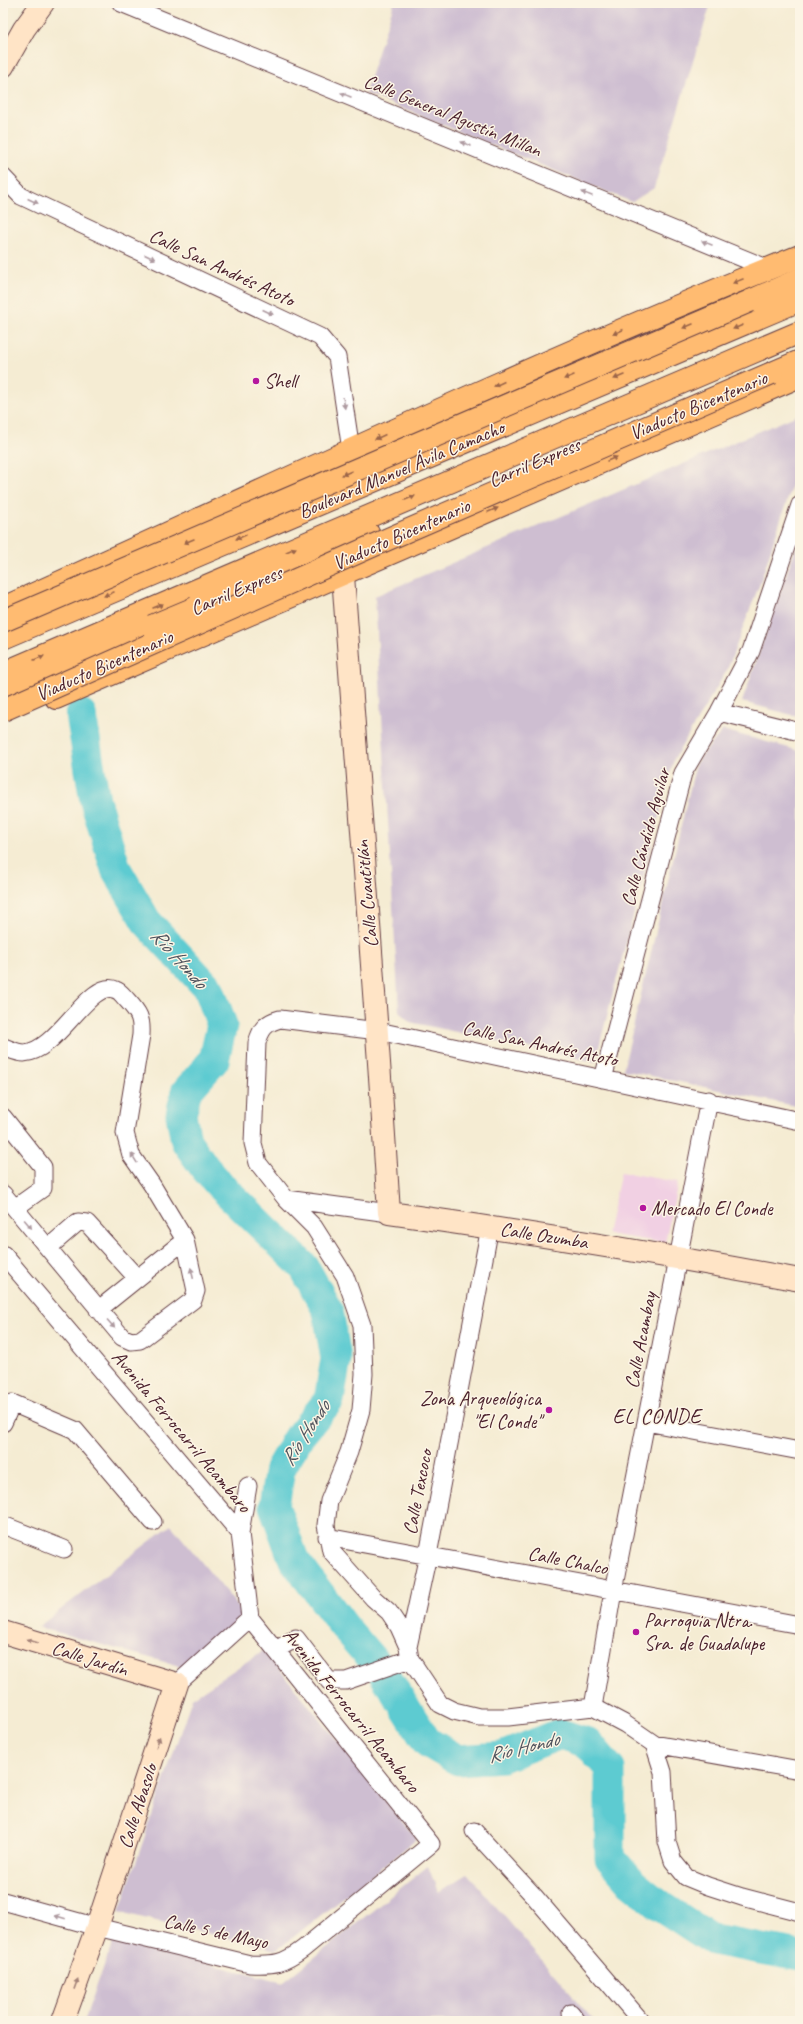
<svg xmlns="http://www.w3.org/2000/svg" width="803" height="2024" font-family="Caveat,sans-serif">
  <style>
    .built { fill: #f1d0e3 }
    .industrial { fill: #cebed1 }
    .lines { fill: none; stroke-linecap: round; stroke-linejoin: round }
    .river { stroke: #5dcbd1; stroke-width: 31 }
    .street-casing { stroke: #643e44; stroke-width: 19 }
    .secondary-casing { stroke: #643e44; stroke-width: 24 }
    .primary-casing { stroke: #643e44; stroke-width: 24 }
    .highway-casing { stroke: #643e44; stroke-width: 24 }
    .street { stroke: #fff; stroke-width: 17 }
    .secondary { stroke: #ffe4c6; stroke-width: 22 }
    .primary { stroke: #ffbb71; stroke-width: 22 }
    .highway { stroke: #ffbb71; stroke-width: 22 }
    .highway-bridge-casing { stroke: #643e44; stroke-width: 24; stroke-linecap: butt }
    .highway-bridge { stroke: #ffbb71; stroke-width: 22 }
    .oneway { fill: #ae9aa0 }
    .oneway2 { fill: #9b654a }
    .oneway3 { fill: #a48278 }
    .poi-dot { fill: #b5179e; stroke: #fcf5e5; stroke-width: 1.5 }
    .labels { text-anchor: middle; stroke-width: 3; stroke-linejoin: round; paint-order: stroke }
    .street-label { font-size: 20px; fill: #4a1f2b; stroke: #fcf5e5 }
    .poi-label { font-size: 20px; fill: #4a1f2b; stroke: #fcf5e5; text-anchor: start }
    .water-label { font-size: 21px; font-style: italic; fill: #50535d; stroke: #fcf5e5 }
    .neighbourhood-label { font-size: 21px; letter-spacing: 1px; fill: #4a1f2b; stroke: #fcf5e5 }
  </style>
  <rect width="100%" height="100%" fill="#fcf5e5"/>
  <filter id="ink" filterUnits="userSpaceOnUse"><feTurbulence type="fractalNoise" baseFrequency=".025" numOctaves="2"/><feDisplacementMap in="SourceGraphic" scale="8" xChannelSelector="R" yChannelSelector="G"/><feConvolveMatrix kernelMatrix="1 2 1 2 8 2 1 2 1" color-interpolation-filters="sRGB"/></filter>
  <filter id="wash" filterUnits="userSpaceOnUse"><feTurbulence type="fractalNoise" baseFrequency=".012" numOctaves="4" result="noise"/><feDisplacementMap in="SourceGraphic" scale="16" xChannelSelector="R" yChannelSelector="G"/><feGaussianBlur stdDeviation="0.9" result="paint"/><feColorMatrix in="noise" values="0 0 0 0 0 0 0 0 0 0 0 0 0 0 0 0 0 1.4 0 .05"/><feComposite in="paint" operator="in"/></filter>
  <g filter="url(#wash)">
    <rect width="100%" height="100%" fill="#f5ecd3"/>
    <path class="built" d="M 621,1172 L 678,1182 L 665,1243 L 607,1234 Z"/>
    <path class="industrial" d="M 394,3 L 711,3 L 654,188 L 632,202 L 365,93 Z
      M 800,414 L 800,461 L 760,583 L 727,670 L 674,759 L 595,1062 L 410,1022 L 399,1011 L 375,596 Z
      M 800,535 L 800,717 L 742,702 Z
      M 723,730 L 800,751 L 800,1107 L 623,1070 L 696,763 Z
      M 171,1525 L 245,1615 L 183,1667 L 38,1627 Z
      M 264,1650 L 417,1839 L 277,1950 L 119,1912 L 192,1698 Z
      M 428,1866 L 438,1892 L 468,1874 L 594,2021 L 84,2021 L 113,1941 L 284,1982 Z"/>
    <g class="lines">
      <path class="river" d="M 81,714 L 95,801 L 116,869 L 146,921 L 209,989 L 222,1025 L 214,1060 L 186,1092 L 181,1115 L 186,1141 L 205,1168 L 220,1185 L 304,1267 L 328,1311 L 336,1359 L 329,1400 L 297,1439 L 280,1469 L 274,1506 L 294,1560 L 346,1629 L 382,1671 L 427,1742 L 458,1760 L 502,1757 L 560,1734 L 588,1743 L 610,1769 L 610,1858 L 631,1882 L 658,1904 L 713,1940 L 800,1956"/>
    </g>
  </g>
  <g filter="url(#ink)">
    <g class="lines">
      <defs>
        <path id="street" d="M 121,3 L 769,269
          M 3,177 L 21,196 L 320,337 L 337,357 L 351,450
          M 719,712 L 800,732
          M 3,1047 C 10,1049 16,1053 24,1053 C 58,1052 90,977 116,990 C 120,991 124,997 127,1000 C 139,1013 142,1018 141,1035 L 125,1133 L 131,1155 L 152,1185 L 185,1240 L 196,1291 L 193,1300 L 140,1340 L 131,1341 L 122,1337 L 3,1194
          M 603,1079 L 683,773 L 719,712 L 751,651 L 800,505
          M 3,1117 L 43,1167 L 43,1188 L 15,1208
          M 800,1121 L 378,1031 L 280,1019 C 265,1023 261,1029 257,1043 L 253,1143 L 258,1163 L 286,1199 L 314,1227 L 345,1276 L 362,1325 L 364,1374 L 361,1410 L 349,1452 L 329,1501 L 326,1525 L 331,1551 L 373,1598 L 389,1612 L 399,1627 L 408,1647 L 410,1659 L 440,1704 L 454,1711 L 479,1717 L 508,1717 L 593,1707 L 625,1724 L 654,1744 L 663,1772 L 667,1842 L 673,1861 L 686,1877 L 708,1886 L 742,1897 L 800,1912
          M 286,1199 L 389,1213
          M 48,1248 L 78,1222 L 87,1223 L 137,1278
          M 3,1254 L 240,1533 L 250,1618 L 431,1844 L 303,1949 C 283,1964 275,1965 250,1964 L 97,1927 L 3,1901
          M 98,1310 L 185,1240
          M 646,1422 L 800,1451
          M 3,1423 L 12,1403 L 75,1430 L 153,1522
          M 3,1525 L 64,1549
          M 240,1533 L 248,1486
          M 327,1537 L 800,1625
          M 408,1647 L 428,1555 L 490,1227
          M 276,1650 L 296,1638 L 329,1681 L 346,1681 L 410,1659
          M 177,1684 L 250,1618
          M 593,1707 L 613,1591 L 709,1100
          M 654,1744 L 800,1770
          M 474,1831 L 534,1896 L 641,2021
          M 571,2013 L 577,2021"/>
        <path id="secondary" d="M 3,66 L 24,29 L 43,3
          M 343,575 C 358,787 376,1000 389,1213 C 526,1232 663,1255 800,1280
          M 3,1632 L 177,1684 L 97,1927 L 63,2021"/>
        <path id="primary" d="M 3,608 C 268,489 530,364 800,256
          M 56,698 L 800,376"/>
        <path id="highway" d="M 750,301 L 800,279
          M 772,373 L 800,361
          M 402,427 L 456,428
          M 195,608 L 368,533
          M 3,638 L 800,300
          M 3,673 L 800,332
          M 3,691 L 152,626"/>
      </defs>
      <use href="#street" class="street-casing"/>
      <use href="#secondary" class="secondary-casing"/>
      <use href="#primary" class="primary-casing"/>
      <use href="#highway" class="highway-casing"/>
      <use href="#street" class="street"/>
      <use href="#secondary" class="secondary"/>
      <use href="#primary" class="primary"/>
      <use href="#highway" class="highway"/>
      <defs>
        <path id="highway-bridge" d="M 3,621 L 750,301
          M 152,626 L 195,608
          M 3,710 L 388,539 L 772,373"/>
      </defs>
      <use href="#highway-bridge" class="highway-bridge-casing"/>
      <use href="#highway-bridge" class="highway-bridge"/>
    </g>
    <defs><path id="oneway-solid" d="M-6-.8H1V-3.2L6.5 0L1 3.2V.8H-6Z"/></defs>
    <g class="oneway">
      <use href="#oneway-solid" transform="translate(346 95) rotate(-158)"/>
      <use href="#oneway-solid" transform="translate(466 144) rotate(-158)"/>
      <use href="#oneway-solid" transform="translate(587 194) rotate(-158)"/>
      <use href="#oneway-solid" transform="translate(33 201) rotate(25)"/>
      <use href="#oneway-solid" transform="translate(707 243) rotate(-158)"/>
      <use href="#oneway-solid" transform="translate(150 257) rotate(25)"/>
      <use href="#oneway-solid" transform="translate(268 312) rotate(25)"/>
      <use href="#oneway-solid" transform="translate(344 403) rotate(81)"/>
      <use href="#oneway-solid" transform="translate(134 1158) rotate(-122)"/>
      <use href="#oneway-solid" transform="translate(28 1224) rotate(50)"/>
      <use href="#oneway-solid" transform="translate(192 1273) rotate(-103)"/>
      <use href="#oneway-solid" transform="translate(111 1324) rotate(48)"/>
      <use href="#oneway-solid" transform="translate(60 1917) rotate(-164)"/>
    </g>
    <g class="oneway2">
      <use href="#oneway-solid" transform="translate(738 281) rotate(158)"/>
      <use href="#oneway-solid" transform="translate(688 326) rotate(157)"/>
      <use href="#oneway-solid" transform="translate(738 327) rotate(157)"/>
      <use href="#oneway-solid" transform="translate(618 332) rotate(156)"/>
      <use href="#oneway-solid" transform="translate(569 377) rotate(157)"/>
      <use href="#oneway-solid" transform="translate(619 377) rotate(157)"/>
      <use href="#oneway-solid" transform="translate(499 384) rotate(156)"/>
      <use href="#oneway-solid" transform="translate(380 437) rotate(156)"/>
      <use href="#oneway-solid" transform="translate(612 459) rotate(-23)"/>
      <use href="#oneway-solid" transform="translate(347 473) rotate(157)"/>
      <use href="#oneway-solid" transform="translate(410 498) rotate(-23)"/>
      <use href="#oneway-solid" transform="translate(493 510) rotate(-23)"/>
      <use href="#oneway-solid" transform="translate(241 537) rotate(157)"/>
      <use href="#oneway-solid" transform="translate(189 541) rotate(157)"/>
      <use href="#oneway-solid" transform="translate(291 550) rotate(-23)"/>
      <use href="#oneway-solid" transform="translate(109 594) rotate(157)"/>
      <use href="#oneway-solid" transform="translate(158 606) rotate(-23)"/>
      <use href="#oneway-solid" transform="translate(39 658) rotate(-23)"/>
    </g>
    <g class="oneway3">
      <use href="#oneway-solid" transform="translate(32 1641) rotate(-163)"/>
      <use href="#oneway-solid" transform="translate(158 1742) rotate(-72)"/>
      <use href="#oneway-solid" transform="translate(76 1984) rotate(-70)"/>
    </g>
  </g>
  <g class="poi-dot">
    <circle cx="256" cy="381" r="4"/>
    <circle cx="643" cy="1208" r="4"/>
    <circle cx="549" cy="1410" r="4"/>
    <circle cx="636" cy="1632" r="4"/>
  </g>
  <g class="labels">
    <g class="street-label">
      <text transform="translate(453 115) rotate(22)" y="7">Calle General Agustín Millan</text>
      <text transform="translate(222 267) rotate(25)" y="7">Calle San Andrés Atoto</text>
      <text transform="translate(698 405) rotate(-23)" y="7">Viaducto Bicentenario</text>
      <text transform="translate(534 462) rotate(-23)" y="7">Carril Express</text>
      <text transform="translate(401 469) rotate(-23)" y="7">Boulevard Manuel Ávila Camacho</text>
      <text transform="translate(401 534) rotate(-24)" y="7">Viaducto Bicentenario</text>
      <text transform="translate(236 590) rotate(-23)" y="7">Carril Express</text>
      <text transform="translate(104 665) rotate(-24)" y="7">Viaducto Bicentenario</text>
      <text transform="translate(645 837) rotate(-75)" y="7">Calle Cándido Aguilar</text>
      <text transform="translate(366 894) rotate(-95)" y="7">Calle Cuautitlán</text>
      <text transform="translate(540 1043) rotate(12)" y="7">Calle San Andrés Atoto</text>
      <text transform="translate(544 1235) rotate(9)" y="7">Calle Ozumba</text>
      <text transform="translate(640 1340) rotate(-79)" y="7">Calle Acambay</text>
      <text transform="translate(182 1431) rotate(50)" y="7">Avenida Ferrocarril Acambaro</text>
      <text transform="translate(417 1492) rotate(-79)" y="7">Calle Texcoco</text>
      <text transform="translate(568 1560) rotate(11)" y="7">Calle Chalco</text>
      <text transform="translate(90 1658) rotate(17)" y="7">Calle Jardín</text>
      <text transform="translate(352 1710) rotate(51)" y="7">Avenida Ferrocarril Acambaro</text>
      <text transform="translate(137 1806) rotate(-72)" y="7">Calle Abasolo</text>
      <text transform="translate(216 1931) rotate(12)" y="7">Calle 5 de Mayo</text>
    </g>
    <g class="poi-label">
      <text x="264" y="388">Shell</text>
      <text x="651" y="1215">Mercado El Conde</text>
      <text x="541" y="1405" text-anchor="end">Zona Arqueológica<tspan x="541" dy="23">"El Conde"</tspan></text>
      <text x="644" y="1627">Parroquia Ntra.<tspan x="644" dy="23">Sra. de Guadalupe</tspan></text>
    </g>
    <g class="water-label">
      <text transform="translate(179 958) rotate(48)" y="7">Río Hondo</text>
      <text transform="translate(305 1433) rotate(-57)" y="7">Río Hondo</text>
      <text transform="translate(523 1747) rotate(-14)" y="7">Río Hondo</text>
    </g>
    <g class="neighbourhood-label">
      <text x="657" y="1423">EL CONDE</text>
    </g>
  </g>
  <rect width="803" height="2024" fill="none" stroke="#fcf5e5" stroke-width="16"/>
</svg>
